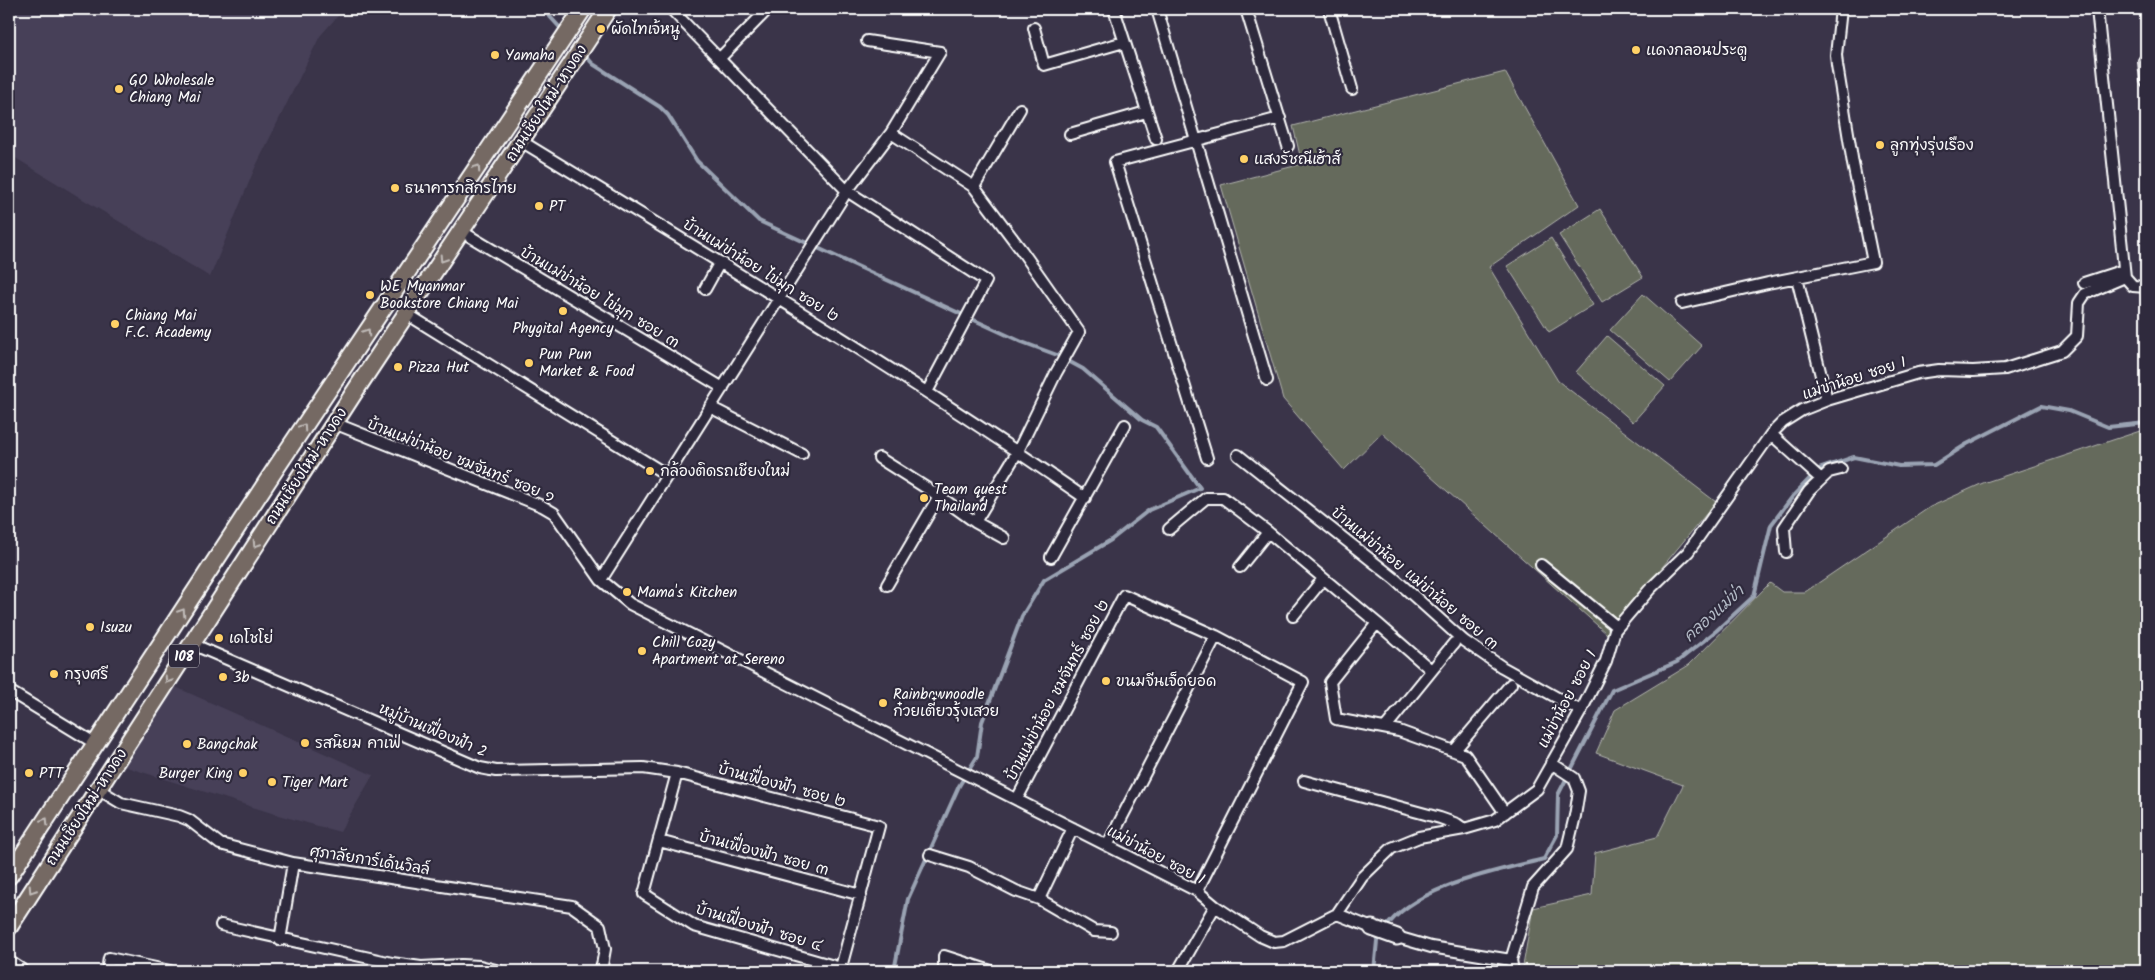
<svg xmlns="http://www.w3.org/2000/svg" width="2155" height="980" font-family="Kalam,'Playpen Sans Thai',sans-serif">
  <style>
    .built { fill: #474058 }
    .green { fill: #656a5c; stroke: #b2b4ae }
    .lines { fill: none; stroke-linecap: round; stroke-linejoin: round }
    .stream { stroke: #9aa3b3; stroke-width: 4 }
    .street-casing { stroke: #fff; stroke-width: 14 }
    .secondary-casing { stroke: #fff; stroke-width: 19 }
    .primary-casing { stroke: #fff; stroke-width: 20 }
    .street { stroke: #2f2a3d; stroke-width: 10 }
    .secondary { stroke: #2f2a3d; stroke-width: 15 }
    .primary { stroke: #756964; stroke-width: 16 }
    .oneway { stroke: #c1bcb9 }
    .poi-dot { fill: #ffd166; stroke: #2f2a3d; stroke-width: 2 }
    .labels { text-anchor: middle; stroke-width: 4.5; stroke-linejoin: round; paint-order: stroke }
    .shield { fill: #2f2a3d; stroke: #c1bfc5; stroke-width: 1 }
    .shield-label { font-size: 14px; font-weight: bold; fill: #fff }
    .poi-label { font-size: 15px; fill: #fff; stroke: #2f2a3d; text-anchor: start }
    .street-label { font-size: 15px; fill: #fff; stroke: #2f2a3d }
    .water-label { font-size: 16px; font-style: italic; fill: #b3bac6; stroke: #2f2a3d }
  </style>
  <rect width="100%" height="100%" fill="#3a3449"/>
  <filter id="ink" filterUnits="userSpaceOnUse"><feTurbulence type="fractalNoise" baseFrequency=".02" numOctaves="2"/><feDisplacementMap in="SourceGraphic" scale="10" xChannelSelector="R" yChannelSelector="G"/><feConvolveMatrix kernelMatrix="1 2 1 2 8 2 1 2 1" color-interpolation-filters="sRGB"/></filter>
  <g filter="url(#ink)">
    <path class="built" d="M 9,9 L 344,9 L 320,36 L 254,170 L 210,277 L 9,154 Z
      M 171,685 L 373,775 L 340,832 L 278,815 L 120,765 Z"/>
    <path class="green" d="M 1505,72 L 1579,205 L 1489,267 L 1558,381 L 1716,502 L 1607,634 L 1382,433 L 1344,470 L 1283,399 L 1221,185 L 1302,164 L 1293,126 Z
      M 1600,209 L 1643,277 L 1602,302 L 1559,235 Z
      M 1551,238 L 1593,305 L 1549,332 L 1507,266 Z
      M 1643,294 L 1702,346 L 1670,382 L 1610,330 Z
      M 1607,336 L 1665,386 L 1633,422 L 1576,372 Z
      M 2146,429 L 2146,971 L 1524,971 L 1523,966 L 1533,908 L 1592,895 L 1595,853 L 1657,837 L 1683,785 L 1596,753 L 1615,710 L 1689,665 L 1770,583 L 1782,592 L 1805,592 L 1930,507 L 1983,483 Z"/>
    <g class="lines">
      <path class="stream" d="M 543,9 L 563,31
        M 583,53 L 593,64 L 660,107 L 668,115 L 697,161 L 759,221 L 1022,342 L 1057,355 L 1083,369 L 1142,420 L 1156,427 L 1200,488 L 1149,510 L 1111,540 L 1044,580 L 1022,616 L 982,722 L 977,757 L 959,786 L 908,899 L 894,971
        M 1384,930 C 1413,886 1496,871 1544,859 L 1557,835 L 1558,795 L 1612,690 L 1677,662 L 1716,631 L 1754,596 L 1771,525 L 1793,496 L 1819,469 L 1854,457 L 1899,466 L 1934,465 L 1967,444 L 2041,406 L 2069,411 L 2108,427 L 2146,423
        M 1374,971 L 1377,941 L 1381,935"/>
      <defs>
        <path id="street" d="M 671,9 L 847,191 L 986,281 L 927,392
          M 1114,9 L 1156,139
          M 1157,9 L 1267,380
          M 1246,9 L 1288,146
          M 1329,9 L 1352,89
          M 2097,9 L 2125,277 L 2133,286 L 2146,287
          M 1034,28 L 1044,65 L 1124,42
          M 719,59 L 768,9
          M 2144,61 L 2146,81
          M 891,133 L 974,187 L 1022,251 L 1079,332 L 1056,373 L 1018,451 L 975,522
          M 1070,134 L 1146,112
          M 521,141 C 711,257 902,371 1085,498
          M 974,187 L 1020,109
          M 461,231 L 723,388
          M 1797,278 L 1827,400
          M 2084,283 L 2124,270
          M 705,289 L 720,262
          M 1682,303 L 1768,283 L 1873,262 L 1853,164 L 1837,65 L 1836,55 L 1841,9
          M 407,314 L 667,475
          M 710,407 L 802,454
          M 334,423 L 542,506 L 554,513 L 601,580 L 630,604 L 1197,891 L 1215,906 L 1260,936 L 1274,942 L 1284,941 L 1337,914 L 1362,877 L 1392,848 L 1419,837 L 1464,829 L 1495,820 L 1537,789 L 1581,711 L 1606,661 L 1615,630 L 1650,589 L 1688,552 L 1771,434 L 1783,422 L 1802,410 L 1827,400 L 1918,373 L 1939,370 L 1973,371 L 2005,369 L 2062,351 L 2077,336 L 2079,303 L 2085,294 L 2125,277
          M 1771,434 L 1821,479
          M 1238,455 L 1395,579 L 1464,641 L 1502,667 L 1581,711
          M 879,458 L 939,496 L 887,585
          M 1207,458 L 1115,162 L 1280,118
          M 939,496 L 975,522 L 1004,538
          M 1169,529 L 1206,498 L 1223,498 L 1268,532 L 1377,623 L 1330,682 L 1336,719 L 1399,731 L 1465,755 L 1505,813
          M 1786,552 L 1784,528 L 1809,491 L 1829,472 L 1841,469
          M 1051,557 L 1125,425
          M 1541,565 L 1617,627
          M 1240,567 L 1268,532
          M 601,580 L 847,191 L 891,133 L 940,52 L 867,41
          M 1293,616 L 1323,579
          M 1377,623 L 1431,670
          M 192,644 L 480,768 L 496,771 L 643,768 L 677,773 L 879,826 L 840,971
          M 9,691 L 96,744
          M 1385,728 L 1454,643
          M 1454,751 L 1511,684
          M 677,773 L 644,894 L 694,926 L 841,968
          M 1304,781 L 1440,818 L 1457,824 L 1464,829
          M 98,789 L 121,803 L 179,816 L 189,820 L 220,844 L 293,863 L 572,906 L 600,926 L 605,949 L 601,971
          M 1017,799 L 1124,595 L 1216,636 L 1303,682 L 1197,891
          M 659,841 L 861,895
          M 1107,846 L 1216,636
          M 930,855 L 969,867 L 1016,891 L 1039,899 L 1094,931 L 1111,932
          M 1039,899 L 1073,828
          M 1337,914 L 1372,928
          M 221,925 L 392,963 L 421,967 L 461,965 L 480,966 L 500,971
          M 1397,937 L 1431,947 L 1511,960
          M 280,940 L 293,863
          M 9,961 L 24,971
          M 107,971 L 109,958 L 170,971
          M 944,971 L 944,956 L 991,971
          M 1178,971 L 1215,906
          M 1513,971 L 1511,960 L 1533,887 L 1567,849 L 1575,816 L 1579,791 L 1574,778 L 1551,763"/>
        <path id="secondary" d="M 1372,928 L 1397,937"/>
        <path id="primary" d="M 9,876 L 276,468 L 583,9
          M 9,927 L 359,385 L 608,9"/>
      </defs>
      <use href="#street" class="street-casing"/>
      <use href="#secondary" class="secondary-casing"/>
      <use href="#primary" class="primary-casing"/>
      <use href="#street" class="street"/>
      <use href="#secondary" class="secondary"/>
      <use href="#primary" class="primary"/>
    </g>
    <defs><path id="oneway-chevron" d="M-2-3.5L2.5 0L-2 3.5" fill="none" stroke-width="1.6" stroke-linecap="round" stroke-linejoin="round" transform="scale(1.25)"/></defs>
    <g class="oneway">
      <use href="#oneway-chevron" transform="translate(477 168) rotate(-56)"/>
      <use href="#oneway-chevron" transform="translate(443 259) rotate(123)"/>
      <use href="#oneway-chevron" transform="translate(367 332) rotate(-56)"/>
      <use href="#oneway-chevron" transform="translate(303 427) rotate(-56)"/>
      <use href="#oneway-chevron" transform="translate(256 544) rotate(123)"/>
      <use href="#oneway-chevron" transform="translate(182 612) rotate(-57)"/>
      <use href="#oneway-chevron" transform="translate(168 680) rotate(123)"/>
      <use href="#oneway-chevron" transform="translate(45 821) rotate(-57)"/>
      <use href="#oneway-chevron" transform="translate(32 890) rotate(123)"/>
    </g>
  </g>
  <g class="poi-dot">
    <circle cx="601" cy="29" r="5"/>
    <circle cx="1636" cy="50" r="5"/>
    <circle cx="495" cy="55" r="5"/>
    <circle cx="119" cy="89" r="5"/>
    <circle cx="1880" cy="145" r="5"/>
    <circle cx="1244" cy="159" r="5"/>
    <circle cx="395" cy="188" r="5"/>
    <circle cx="539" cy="206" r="5"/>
    <circle cx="370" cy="295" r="5"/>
    <circle cx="563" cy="311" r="5"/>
    <circle cx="115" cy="324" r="5"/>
    <circle cx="529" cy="363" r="5"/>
    <circle cx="398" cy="367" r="5"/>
    <circle cx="650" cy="471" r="5"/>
    <circle cx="924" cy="498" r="5"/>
    <circle cx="627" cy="592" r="5"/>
    <circle cx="90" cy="627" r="5"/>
    <circle cx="219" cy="638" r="5"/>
    <circle cx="642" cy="651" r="5"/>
    <circle cx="54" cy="674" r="5"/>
    <circle cx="223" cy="677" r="5"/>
    <circle cx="1106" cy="681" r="5"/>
    <circle cx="883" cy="703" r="5"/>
    <circle cx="305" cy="743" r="5"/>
    <circle cx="187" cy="744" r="5"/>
    <circle cx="29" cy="773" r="5"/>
    <circle cx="243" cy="773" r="5"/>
    <circle cx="272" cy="782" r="5"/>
  </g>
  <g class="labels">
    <rect class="shield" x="169" y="644.5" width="30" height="23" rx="4"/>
    <g class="shield-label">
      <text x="184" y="661">108</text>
    </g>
    <g class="poi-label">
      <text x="611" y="34">ผัดไทเจ้หนู</text>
      <text x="1646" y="55">แดงกลอนประตู</text>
      <text x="505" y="60">Yamaha</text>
      <text x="129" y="85">GO Wholesale<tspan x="129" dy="17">Chiang Mai</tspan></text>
      <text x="1890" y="150">ลูกทุ่งรุ่งเรือง</text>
      <text x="1254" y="164">แสงรัชณีเฮ้าส์</text>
      <text x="405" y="193">ธนาคารกสิกรไทย</text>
      <text x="549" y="211">PT</text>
      <text x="380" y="291">WE Myanmar<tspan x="380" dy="17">Bookstore Chiang Mai</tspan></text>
      <text x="125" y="320">Chiang Mai<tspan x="125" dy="17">F.C. Academy</tspan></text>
      <text x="563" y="333" text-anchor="middle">Phygital Agency</text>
      <text x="539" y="359">Pun Pun<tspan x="539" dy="17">Market &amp; Food</tspan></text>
      <text x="408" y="372">Pizza Hut</text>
      <text x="660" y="476">กล้องติดรถเชียงใหม่</text>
      <text x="934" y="494">Team quest<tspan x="934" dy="17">Thailand</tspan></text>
      <text x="637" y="597">Mama's Kitchen</text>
      <text x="100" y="632">Isuzu</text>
      <text x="229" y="643">เดโชโย่</text>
      <text x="652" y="647">Chill Cozy<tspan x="652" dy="17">Apartment at Sereno</tspan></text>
      <text x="64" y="679">กรุงศรี</text>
      <text x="233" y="682">3b</text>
      <text x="1116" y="686">ขนมจีนเจ็ดยอด</text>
      <text x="893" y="699">Rainbownoodle<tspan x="893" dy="17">ก๋วยเตี๋ยวรุ้งเสวย</tspan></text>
      <text x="315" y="748">รสนิยม คาเฟ่</text>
      <text x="197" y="749">Bangchak</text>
      <text x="39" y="778">PTT</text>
      <text x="233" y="778" text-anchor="end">Burger King</text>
      <text x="282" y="787">Tiger Mart</text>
    </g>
    <g class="street-label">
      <text transform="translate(546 103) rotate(-57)" y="5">ถนนเชียงใหม่-หางดง</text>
      <text transform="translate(761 270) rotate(32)" y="5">บ้านแม่ข่าน้อย ไข่มุก ซอย ๒</text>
      <text transform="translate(600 297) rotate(31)" y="5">บ้านแม่ข่าน้อย ไข่มุก ซอย ๓</text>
      <text transform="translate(1854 378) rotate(-18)" y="5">แม่ข่าน้อย ซอย 1</text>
      <text transform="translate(461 460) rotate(22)" y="5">บ้านแม่ข่าน้อย ชมจันทร์ ซอย ๑</text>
      <text transform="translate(306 466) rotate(-57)" y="5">ถนนเชียงใหม่-หางดง</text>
      <text transform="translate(1415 578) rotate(40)" y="5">บ้านแม่ข่าน้อย แม่ข่าน้อย ซอย ๓</text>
      <text transform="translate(1057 690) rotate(-62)" y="5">บ้านแม่ข่าน้อย ชมจันทร์ ซอย ๒</text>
      <text transform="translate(1567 699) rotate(-62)" y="5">แม่ข่าน้อย ซอย 1</text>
      <text transform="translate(433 730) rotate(23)" y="5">หมู่บ้านเฟื่องฟ้า 2</text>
      <text transform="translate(782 785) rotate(15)" y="5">บ้านเฟื่องฟ้า ซอย ๒</text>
      <text transform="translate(86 807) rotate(-57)" y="5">ถนนเชียงใหม่-หางดง</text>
      <text transform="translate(764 853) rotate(15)" y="5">บ้านเฟื่องฟ้า ซอย ๓</text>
      <text transform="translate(1156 855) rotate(28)" y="5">แม่ข่าน้อย ซอย 1</text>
      <text transform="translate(370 860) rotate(9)" y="5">ศุภาลัยการ์เด้นวิลล์</text>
      <text transform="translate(759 927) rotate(17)" y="5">บ้านเฟื่องฟ้า ซอย ๔</text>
    </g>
    <g class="water-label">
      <text transform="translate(1713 613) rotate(-42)" y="6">คลองแม่ข่า</text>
    </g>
  </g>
  <rect width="2155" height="980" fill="none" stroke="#2f2a3d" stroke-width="30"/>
  <rect x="15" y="15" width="2125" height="950" fill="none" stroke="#fff" stroke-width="2" filter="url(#ink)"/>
</svg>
